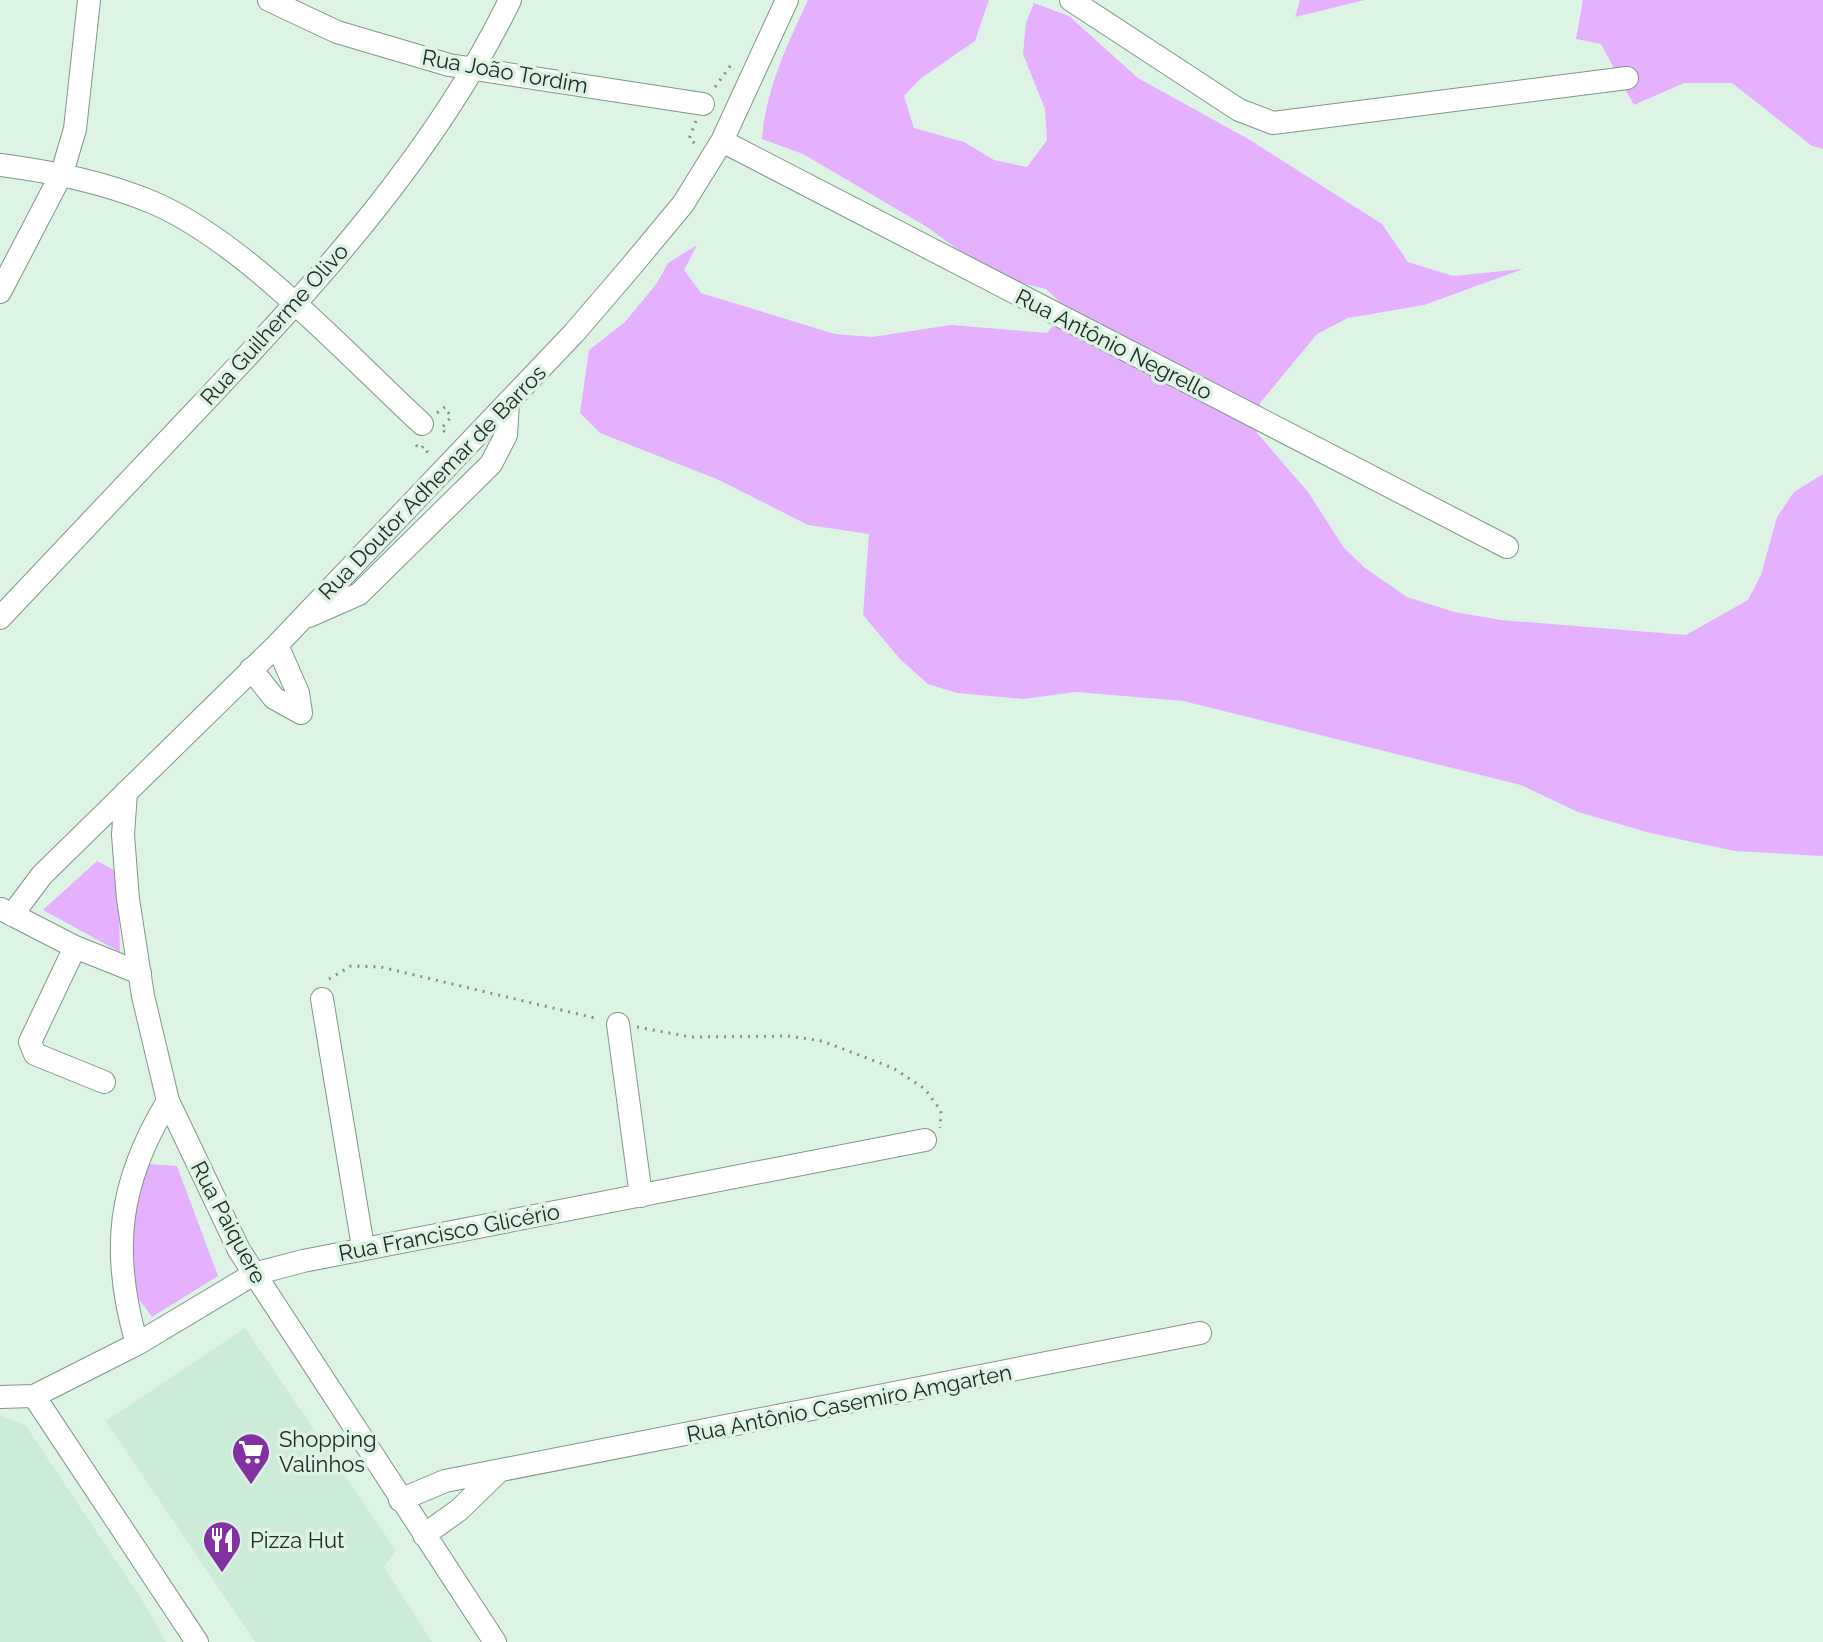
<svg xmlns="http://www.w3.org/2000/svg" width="1823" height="1642" font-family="Raleway,sans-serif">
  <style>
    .built { fill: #ccebd8 }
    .green { fill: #e5b1fe }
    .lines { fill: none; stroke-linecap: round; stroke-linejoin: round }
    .minor-casing { stroke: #809689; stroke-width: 24 }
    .path { stroke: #819187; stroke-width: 3; stroke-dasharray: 2 6; stroke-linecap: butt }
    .minor { stroke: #fff; stroke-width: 22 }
    .labels { text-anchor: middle; stroke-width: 7; stroke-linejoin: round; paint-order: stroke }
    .street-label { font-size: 22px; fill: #222a25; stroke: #ddf4e5 }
    .poi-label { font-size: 22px; fill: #222a25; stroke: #ddf4e5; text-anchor: start }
  </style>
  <rect width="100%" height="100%" fill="#ddf4e5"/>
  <path class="built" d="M 245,1328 L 396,1551 L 384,1567 L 432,1642 L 255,1642 L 106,1421 Z
    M 0,1415 L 26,1426 L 142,1600 L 166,1642 L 0,1642 Z"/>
  <path class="green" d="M 808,0 L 989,0 L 975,41 L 920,79 L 904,96 L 914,128 L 964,142 L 994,160 L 1027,167 L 1047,140 L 1045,109 L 1023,54 L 1026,23 L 1034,3 L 1069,16 L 1138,78 L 1250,140 L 1382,224 L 1408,262 L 1453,276 L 1523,269 L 1424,305 L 1348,318 L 1317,334 L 1260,403 L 1257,433 L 1308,492 L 1344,548 L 1365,568 L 1407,597 L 1454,612 L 1501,620 L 1686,635 L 1748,600 L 1761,575 L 1777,517 L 1794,492 L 1823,474 L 1823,856 L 1735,851 L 1650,833 L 1578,812 L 1521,785 L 1183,701 L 1076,692 L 1023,699 L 957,693 L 928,684 L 900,659 L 863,615 L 869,534 L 808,525 L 719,480 L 600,433 L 580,413 L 589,350 L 625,322 L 657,283 L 668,263 L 697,245 L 684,270 L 701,293 L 835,334 L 872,337 L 951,325 L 1047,333 L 1067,309 L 1046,289 L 1017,282 L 978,264 L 927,227 L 803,154 L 762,139 C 766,89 787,45 808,0 Z
    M 1300,0 L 1365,0 L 1295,17 Z
    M 1583,0 L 1823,0 L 1823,149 L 1812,146 L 1732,83 L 1684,83 L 1634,105 L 1601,44 L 1576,39 Z
    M 97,861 L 116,871 L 118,882 L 120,952 L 43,910 Z
    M 149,1164 L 177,1166 L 218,1276 L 152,1317 C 146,1308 135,1296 132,1286 C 123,1246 132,1200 149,1164 Z"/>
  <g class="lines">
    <defs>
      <path id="minor" d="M 269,0 L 337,32 L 449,65 L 703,104
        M 1071,0 L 1239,110 L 1273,123 L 1627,78
        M 722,141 L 1507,547
        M 0,165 C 53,172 104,182 154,203 C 246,243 347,355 422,424
        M 0,292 L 62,173 L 75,129 L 89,0
        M 309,616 L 359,594 L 491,464 L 506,435 L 508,402
        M 0,618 C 69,545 138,472 208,398 C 322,277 437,151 510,0
        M 251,669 L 274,698 L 301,713 L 298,693 L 277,645
        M 126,792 L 123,835 L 128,899 L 143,996 L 168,1101 L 239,1250 L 495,1642
        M 1,909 L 75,947 L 140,973
        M 12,915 L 42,875 L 277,645 L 574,333 L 629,269 L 683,204 L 722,141 L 787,0
        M 75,947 L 30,1042 L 35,1054 L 104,1082
        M 322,999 L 363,1247
        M 618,1024 L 641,1196
        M 137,1344 C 110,1252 118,1183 168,1101
        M 34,1396 L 197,1642
        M 0,1397 L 34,1396 L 137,1344 L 254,1274 L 303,1261 L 925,1140
        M 400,1500 L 445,1481 L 1200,1333
        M 424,1535 L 459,1510 L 497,1473"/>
    </defs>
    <use href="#minor" class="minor-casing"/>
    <path class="path" d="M 715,87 L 731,65 L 734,69
      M 696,121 L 689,139 L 696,144
      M 437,413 L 445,407 L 451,417 L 441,429 L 449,435
      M 416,445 L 420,449 L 424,446 L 429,455
      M 329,979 L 351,966 L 381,967 L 599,1019
      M 637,1027 L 691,1037 L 788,1036 L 822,1041 L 893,1068 L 925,1089 L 941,1111 L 940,1128"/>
    <use href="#minor" class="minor"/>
  </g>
  <defs>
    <symbol id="supermarket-pin" viewBox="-11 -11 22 30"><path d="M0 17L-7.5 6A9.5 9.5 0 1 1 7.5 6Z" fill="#8131a1" stroke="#ddf4e5"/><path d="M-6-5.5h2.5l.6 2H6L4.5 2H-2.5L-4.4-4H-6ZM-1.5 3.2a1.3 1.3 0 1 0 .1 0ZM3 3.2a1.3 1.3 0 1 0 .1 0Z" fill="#fff"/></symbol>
    <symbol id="restaurant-pin" viewBox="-11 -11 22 30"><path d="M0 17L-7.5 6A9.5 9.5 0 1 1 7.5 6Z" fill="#8131a1" stroke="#ddf4e5"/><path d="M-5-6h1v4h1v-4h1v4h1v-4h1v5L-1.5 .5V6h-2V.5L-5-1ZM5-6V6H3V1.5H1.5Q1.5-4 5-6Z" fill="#fff"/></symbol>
  </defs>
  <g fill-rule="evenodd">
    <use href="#supermarket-pin" x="229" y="1430" width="44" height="60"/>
    <use href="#restaurant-pin" x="200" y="1518" width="44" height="60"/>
  </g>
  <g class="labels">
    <g class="street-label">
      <text transform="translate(505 71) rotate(10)" y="8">Rua João Tordim</text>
      <text transform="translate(274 324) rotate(-48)" y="8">Rua Guilherme Olivo</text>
      <text transform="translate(1114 344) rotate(27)" y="8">Rua Antônio Negrello</text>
      <text transform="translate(432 482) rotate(-46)" y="8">Rua Doutor Adhemar de Barros</text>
      <text transform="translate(229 1222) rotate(62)" y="8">Rua Paiquere</text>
      <text transform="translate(449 1232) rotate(-11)" y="8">Rua Francisco Glicério</text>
      <text transform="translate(849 1403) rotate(-11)" y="8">Rua Antônio Casemiro Amgarten</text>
    </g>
    <g class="poi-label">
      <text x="279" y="1447">Shopping<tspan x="279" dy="25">Valinhos</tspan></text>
      <text x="250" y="1548">Pizza Hut</text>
    </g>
  </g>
</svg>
